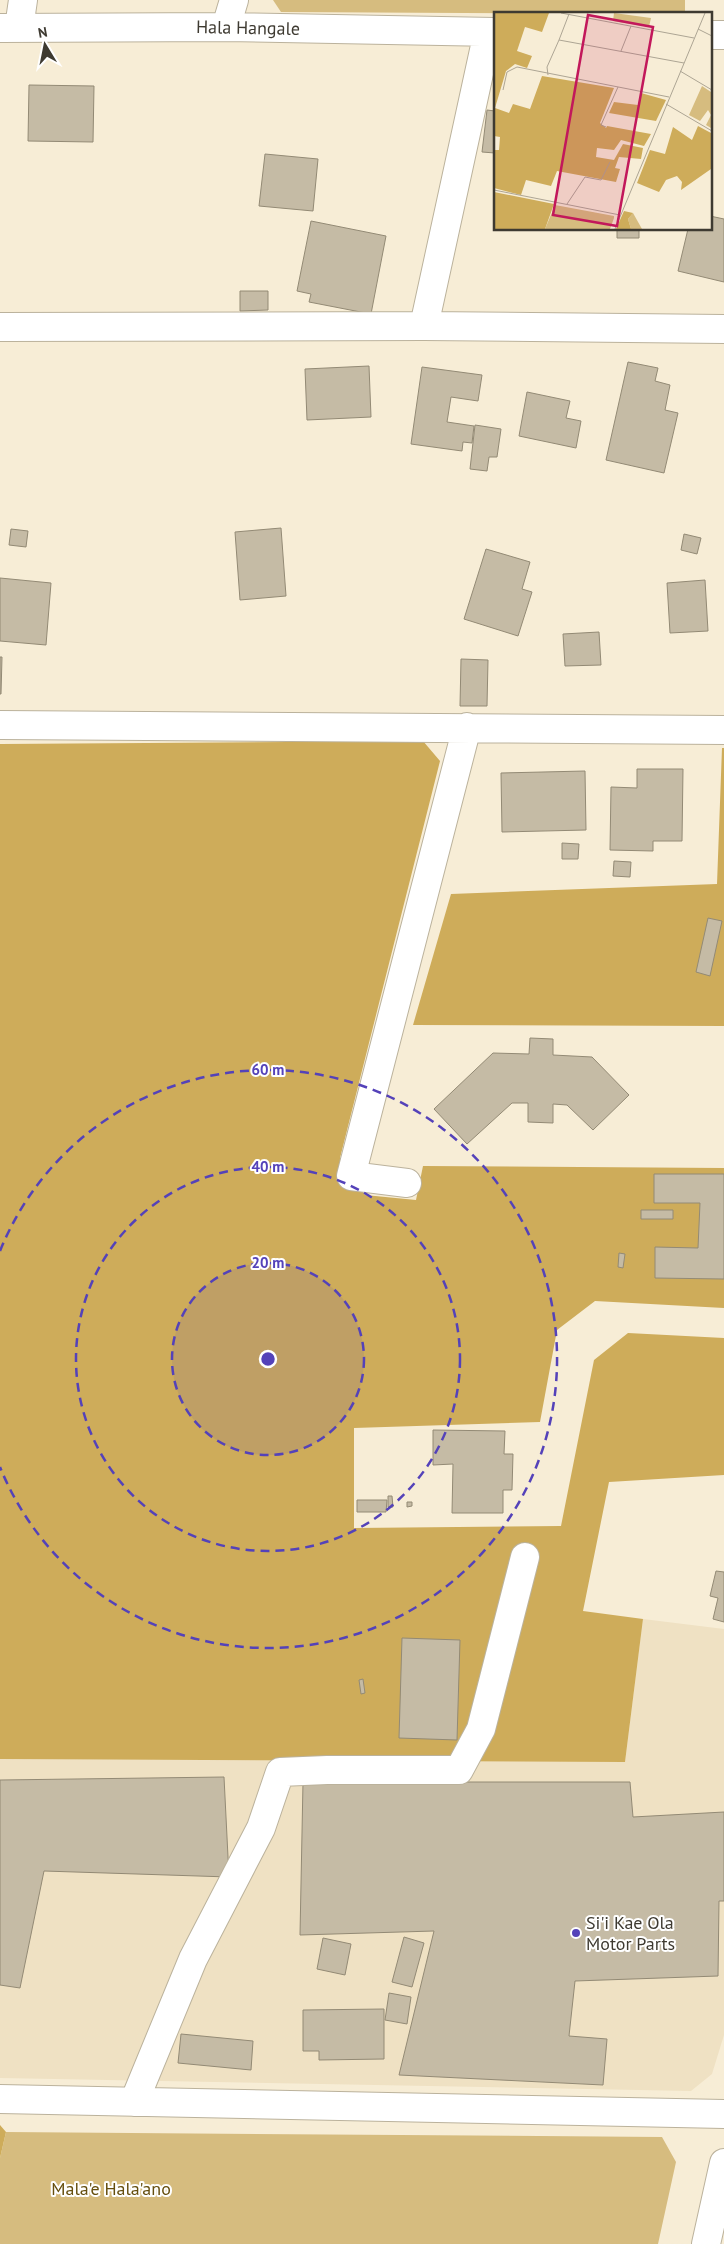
<svg xmlns="http://www.w3.org/2000/svg" width="724" height="2244" font-family="'PT Sans',sans-serif">
  <style>
    .built { fill: #efe1c3 }
    .green { fill: #d6bc7f }
    .forest { fill: #ceac5a }
    .building { fill: #c5bba5; stroke: #938a75 }
    .lines { fill: none; stroke-linecap: round; stroke-linejoin: round }
    .minor-casing { stroke: #bbb29c; stroke-width: 30 }
    .tertiary-casing { stroke: #bbb29c; stroke-width: 30 }
    .minor { stroke: #fff; stroke-width: 28 }
    .tertiary { stroke: #fff; stroke-width: 28 }
    .ring { fill: none; stroke: #5442b9; stroke-width: 2.5; stroke-dasharray: 9 6 }
    .poi-dot { fill: #5442b9; stroke: #fff; stroke-width: 2 }
    .labels { text-anchor: middle; stroke-width: 4; stroke-linejoin: round; paint-order: stroke }
    .street-label { font-size: 18px; fill: #3e3a31; stroke: #fff }
    .poi-label { font-size: 18px; fill: #3e3a31; stroke: #fff; text-anchor: start }
    .park-label { font-size: 18px; fill: #654e0e; stroke: #fff }
    .inset-road { fill: none; stroke: #ada594; stroke-width: 1 }
    .view { fill: #c2185b; fill-opacity: 0.15; stroke: #c2185b; stroke-width: 2.5 }
    .inset-edge { fill: none; stroke: #3e3a31; stroke-width: 2.5 }
    .centre { fill: #5442b9; stroke: #fff; stroke-width: 2.5 }
    .ring-label { font-size: 15px; text-anchor: middle; font-weight: bold; fill: #5442b9; stroke: #fff; stroke-width: 4; stroke-linejoin: round; paint-order: stroke }
  </style>
  <rect width="100%" height="100%" fill="#f7edd6"/>
  <path class="built" d="M 643,1619 L 724,1629 L 724,2035 L 712,2074 L 691,2091 L 0,2078 L 0,1759 L 625,1762 Z"/>
  <path class="green" d="M 273,0 L 685,0 L 685,14 L 281,12 Z
    M 6,2132 L 662,2137 L 676,2162 L 658,2244 L 0,2244 L 0,2158 Z"/>
  <path class="forest" d="M 423,741 L 440,761 L 340,1158 L 365,1195 L 416,1200 L 423,1166 L 724,1168 L 724,1308 L 595,1301 L 557,1330 L 540,1422 L 354,1428 L 354,1528 L 561,1526 L 594,1360 L 628,1333 L 724,1338 L 724,1475 L 609,1482 L 583,1611 L 643,1619 L 625,1762 L 0,1759 L 0,744 Z
    M 722,748 L 724,748 L 724,1026 L 413,1025 L 451,894 L 717,884 Z
    M 0,2125 L 6,2132 L 0,2158 Z"/>
  <path class="building" d="M 29,85 L 94,86 L 93,142 L 28,141 Z
    M 487,110 L 495,111 L 495,153 L 482,152 Z
    M 265,154 L 318,159 L 313,211 L 259,206 Z
    M 710,216 L 724,219 L 724,282 L 678,271 L 688,229 L 710,229 Z
    M 311,221 L 386,236 L 371,314 L 309,302 L 311,294 L 297,291 Z
    M 617,229 L 639,229 L 639,238 L 617,238 Z
    M 240,291 L 268,291 L 268,310 L 240,311 Z
    M 628,362 L 658,368 L 655,381 L 670,385 L 665,410 L 678,413 L 664,473 L 606,460 Z
    M 369,366 L 371,417 L 307,420 L 305,369 Z
    M 422,367 L 482,375 L 478,401 L 451,397 L 447,422 L 474,426 L 472,443 L 463,442 L 462,451 L 411,444 Z
    M 527,392 L 570,401 L 566,418 L 581,421 L 576,448 L 519,436 Z
    M 475,425 L 501,429 L 497,457 L 489,457 L 487,471 L 470,469 Z
    M 281,528 L 286,596 L 240,600 L 235,532 Z
    M 11,529 L 28,531 L 26,547 L 9,545 Z
    M 684,534 L 701,538 L 697,554 L 681,550 Z
    M 486,549 L 530,562 L 522,589 L 532,592 L 518,636 L 464,619 Z
    M 0,578 L 51,583 L 46,645 L 0,641 Z
    M 705,580 L 708,631 L 670,633 L 667,583 Z
    M 599,632 L 601,665 L 565,666 L 563,634 Z
    M 0,657 L 2,657 L 1,694 L 0,694 Z
    M 461,659 L 488,660 L 487,706 L 460,706 Z
    M 637,769 L 683,769 L 682,841 L 653,841 L 653,851 L 610,850 L 611,787 L 637,788 Z
    M 585,771 L 586,830 L 502,832 L 501,773 Z
    M 562,843 L 579,844 L 578,859 L 562,859 Z
    M 614,861 L 631,862 L 630,877 L 613,876 Z
    M 708,918 L 722,921 L 710,976 L 696,972 Z
    M 530,1038 L 553,1039 L 553,1055 L 592,1057 L 629,1095 L 593,1130 L 567,1105 L 553,1104 L 553,1123 L 528,1122 L 528,1103 L 512,1103 L 467,1144 L 434,1109 L 493,1053 L 529,1054 Z
    M 654,1174 L 724,1174 L 724,1279 L 655,1278 L 655,1247 L 698,1248 L 700,1203 L 654,1203 Z
    M 641,1210 L 673,1210 L 673,1219 L 641,1219 Z
    M 619,1253 L 625,1254 L 623,1268 L 618,1267 Z
    M 433,1430 L 505,1431 L 504,1454 L 513,1454 L 512,1490 L 503,1490 L 503,1513 L 452,1513 L 453,1464 L 433,1465 Z
    M 388,1496 L 392,1496 L 393,1507 L 388,1507 Z
    M 357,1500 L 387,1500 L 386,1512 L 357,1512 Z
    M 407,1502 L 412,1502 L 412,1506 L 407,1507 Z
    M 716,1571 L 724,1572 L 724,1622 L 713,1619 L 718,1598 L 710,1596 Z
    M 402,1638 L 460,1640 L 457,1740 L 399,1738 Z
    M 363,1679 L 365,1693 L 361,1694 L 359,1680 Z
    M 224,1777 L 229,1877 L 44,1871 L 20,1988 L 0,1985 L 0,1780 Z
    M 303,1782 L 630,1782 L 633,1817 L 724,1812 L 724,1901 L 719,1901 L 718,1976 L 575,1981 L 569,2036 L 607,2039 L 603,2085 L 399,2075 L 434,1931 L 300,1935 Z
    M 404,1937 L 424,1943 L 412,1987 L 392,1982 Z
    M 323,1938 L 351,1944 L 345,1975 L 317,1969 Z
    M 389,1993 L 411,1997 L 407,2024 L 385,2020 Z
    M 384,2009 L 384,2059 L 319,2060 L 319,2051 L 303,2051 L 303,2010 Z
    M 181,2034 L 253,2041 L 251,2070 L 178,2063 Z"/>
  <g class="lines">
    <defs>
      <path id="minor" d="M 226,27 L 234,0
        M 0,28 L 226,27 L 495,32
        M 19,28 L 23,0
        M 710,35 L 724,35
        M 424,326 L 488,32
        M 0,327 L 424,326 L 724,329
        M 0,725 L 724,730
        M 407,1183 L 351,1176 L 467,727
        M 0,2099 L 724,2114
        M 134,2102 L 193,1959 L 261,1828 L 280,1772 L 327,1770 L 459,1770 L 481,1729 L 525,1557"/>
      <path id="tertiary" d="M 706,2244 L 724,2163"/>
    </defs>
    <use href="#minor" class="minor-casing"/>
    <use href="#tertiary" class="tertiary-casing"/>
    <use href="#minor" class="minor"/>
    <use href="#tertiary" class="tertiary"/>
  </g>
  <circle cx="268" cy="1359" r="96" fill="#5442b9" fill-opacity=".12"/>
  <g class="ring">
    <circle cx="268" cy="1359" r="96"/>
    <circle cx="268" cy="1359" r="192"/>
    <path d="M0 1251A289 289 0 1 1 0 1467"/>
  </g>
  <circle class="poi-dot" cx="576" cy="1933" r="5"/>
  <g class="labels">
    <g class="street-label">
      <text transform="translate(248 28) rotate(1)" y="6">Hala Hangale</text>
    </g>
    <g class="poi-label">
      <text x="586" y="1929">Si'i Kae Ola<tspan x="586" dy="21">Motor Parts</tspan></text>
    </g>
    <g class="park-label">
      <text x="111" y="2195">Mala'e Hala'ano</text>
    </g>
  </g>
  <g transform="translate(494 12)">
    <rect width="218" height="218" fill="#f7edd6"/>
    <path d="M 120,1 L 157,6 L 155,15 L 119,9 ZM 208,74 L 217,80 L 217,116 L 212,113 L 217,103 L 214,98 L 206,109 L 195,103 ZM 61,193 L 120,204 L 120,206 L 116,217 L 51,217 ZM 139,201 L 148,217 L 137,217 L 134,207 Z" fill="#d6bc7f"/>
    <path d="M 0,1 L 55,1 L 48,20 L 31,15 L 23,39 L 38,44 L 33,56 L 21,52 L 12,59 L 1,96 L 15,101 L 19,92 L 36,97 L 48,64 L 120,76 L 106,111 L 112,116 L 113,114 L 157,122 L 150,134 L 127,128 L 120,138 L 103,136 L 102,145 L 120,148 L 129,132 L 149,136 L 147,147 L 125,145 L 121,156 L 126,157 L 122,170 L 63,159 L 57,174 L 32,168 L 27,183 L 0,176 L 0,138 L 5,138 L 6,125 L 0,124 ZM 147,81 L 172,88 L 162,109 L 115,101 L 120,90 L 144,93 ZM 204,114 L 217,121 L 217,157 L 187,178 L 188,170 L 183,164 L 172,168 L 165,180 L 143,171 L 156,138 L 171,142 L 179,115 L 198,128 ZM 0,180 L 60,192 L 51,217 L 0,217 ZM 130,199 L 139,201 L 134,207 L 137,217 L 122,217 Z" fill="#ceac5a"/>
    <path class="inset-road" d="M 67,1 L 200,26M 75,2 L 65,28 L 190,51M 204,17 L 218,24M 127,39 L 137,14M 186,59 L 218,78M 54,63 L 53,55 L 65,28M 9,78 L 13,60 L 23,55 L 175,85M 172,92 L 218,119M 112,115 L 107,113 L 124,75M 0,178 L 126,203M 73,192 L 91,165 L 107,168 L 116,150M 121,217 L 211,1"/>
    <path class="view" d="M 94,3 L 159,15 L 123,214 L 59,203 Z"/>
    <rect width="218" height="218" class="inset-edge"/>
  </g>
  <circle cx="268" cy="1359" r="8" class="centre"/>
  <g class="ring-label">
    <text x="268" y="1075">60 m</text>
    <text x="268" y="1172">40 m</text>
    <text x="268" y="1268">20 m</text>
  </g>
  <g transform="translate(45 45) rotate(350)" stroke="#ffffff" stroke-width="4" paint-order="stroke">
  <path d="M0-4L9 19L0 12L-9 19Z" fill="#3e3a31"/>
  <text y="-8" font-size="14" font-weight="bold" text-anchor="middle" fill="#3e3a31">N</text>
  </g>
</svg>
